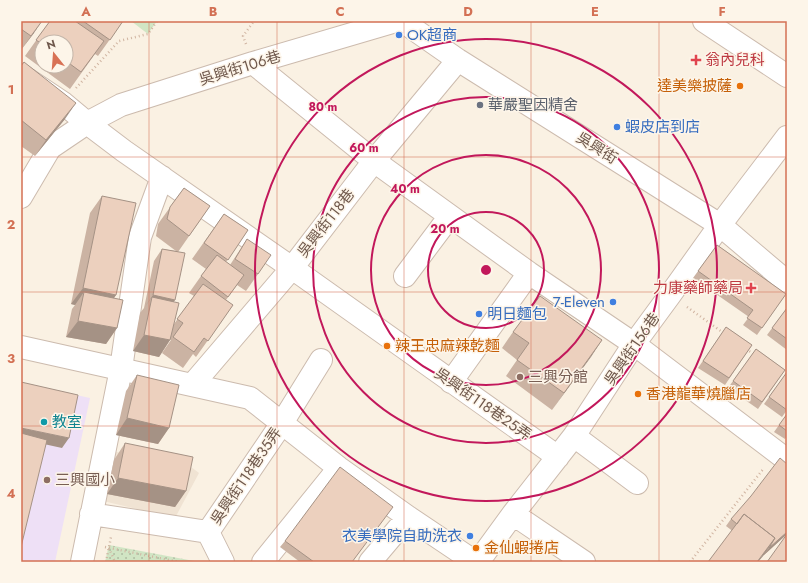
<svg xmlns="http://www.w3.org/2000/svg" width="808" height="583" font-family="Jost,'Noto Sans TC',sans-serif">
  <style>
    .residential { fill: #f0e3d3 }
    .education { fill: #eee0f6 }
    .grass { fill: url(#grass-dots) }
    .garden { fill: #d1e5c4 }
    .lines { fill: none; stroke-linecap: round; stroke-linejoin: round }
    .minor-casing { stroke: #ccbbae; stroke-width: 24 }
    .path { stroke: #d0b4a1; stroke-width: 2.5; stroke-dasharray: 1 3; stroke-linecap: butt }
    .minor { stroke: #fff; stroke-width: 22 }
    .wall { fill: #cbb3a3; fill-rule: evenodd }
    .shaded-wall { fill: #a59285 }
    .building { fill: #ecd0be; stroke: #a59285 }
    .grid { fill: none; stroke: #d37054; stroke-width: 1; stroke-opacity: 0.55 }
    .ring { fill: none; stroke: #c2185b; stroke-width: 2 }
    .shop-dot { fill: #3f7fe0; stroke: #fdf5e9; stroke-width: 1.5 }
    .health-dot { fill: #e0444e; stroke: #fdf5e9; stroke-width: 1.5 }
    .food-dot { fill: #e8710a; stroke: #fdf5e9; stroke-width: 1.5 }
    .worship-dot { fill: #6b7280; stroke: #fdf5e9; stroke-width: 1.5 }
    .education-dot { fill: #8d6e63; stroke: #fdf5e9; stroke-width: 1.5 }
    .culture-dot { fill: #0f9aa8; stroke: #fdf5e9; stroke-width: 1.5 }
    .labels { text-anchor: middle; stroke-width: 3; stroke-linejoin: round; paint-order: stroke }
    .shop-label { font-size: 15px; fill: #366cbe; stroke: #fdf5e9; text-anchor: start }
    .health-label { font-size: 15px; fill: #be3a42; stroke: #fdf5e9; text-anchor: start }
    .street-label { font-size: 15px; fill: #6f584c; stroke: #fdf5e9 }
    .food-label { font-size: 15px; fill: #c56008; stroke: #fdf5e9; text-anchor: start }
    .worship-label { font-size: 15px; fill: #5b616d; stroke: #fdf5e9; text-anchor: start }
    .education-label { font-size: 15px; fill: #785e54; stroke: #fdf5e9; text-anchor: start }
    .culture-label { font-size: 15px; fill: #0d838f; stroke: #fdf5e9; text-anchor: start }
    .centre { fill: #c2185b; stroke: #fdf5e9; stroke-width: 2 }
    .ring-label { font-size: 12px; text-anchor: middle; font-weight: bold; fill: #c2185b; stroke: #fdf5e9; stroke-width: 3; stroke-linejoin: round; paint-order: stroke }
    .neatline { fill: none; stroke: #d37054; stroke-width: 1.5 }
    .grid-label { font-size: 13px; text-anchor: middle; font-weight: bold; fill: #d37054 }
  </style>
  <defs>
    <pattern id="grass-dots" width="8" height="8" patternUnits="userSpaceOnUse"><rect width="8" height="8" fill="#d1e5c4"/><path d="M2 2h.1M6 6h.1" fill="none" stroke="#aebca1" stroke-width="1.8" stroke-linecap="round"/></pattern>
  </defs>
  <rect width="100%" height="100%" fill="#faf1e3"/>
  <path class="residential" d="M 111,451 L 187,464 L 199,473 L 175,518 L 103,501 Z"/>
  <path class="education" d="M 21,383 L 90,398 L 55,562 L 21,562 Z"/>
  <path class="grass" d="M 109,545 L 194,561 L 195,562 L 105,562 Z"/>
  <path class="garden" d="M 131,21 L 157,21 L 148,34 Z"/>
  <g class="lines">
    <defs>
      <path id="minor" d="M 402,21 L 458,60 L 720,225 L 787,282
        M 704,21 L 787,76
        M 253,63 L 374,161 L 529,273 L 634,344 L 787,460
        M 21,75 L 63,103 L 87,123 L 124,151 L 292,268 L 558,457
        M 21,197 L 50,148 L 87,123 L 121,105 L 253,63 L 396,21
        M 405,276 L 450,216
        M 21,347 L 250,398 L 339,468 L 408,517 L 475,562
        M 451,382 L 529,273
        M 193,384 L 292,268 L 374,161 L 458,60
        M 574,436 L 637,483
        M 91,514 L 208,532
        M 513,514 L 584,562
        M 208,532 L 282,423 L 321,360
        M 208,532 L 223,562
        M 82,562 L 121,369 L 140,237 L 162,177
        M 263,562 L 339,468
        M 370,562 L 408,517
        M 478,562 L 513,514 L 574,436 L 634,344 L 670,295 L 720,225 L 787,137"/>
    </defs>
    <use href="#minor" class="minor-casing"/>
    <path class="path" d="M 246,44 L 243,36 L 254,21
      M 76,88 L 119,41 L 148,34 L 157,21
      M 687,307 L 725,334
      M 746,349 L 755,355
      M 105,547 L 179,562
      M 109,548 L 115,562
      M 106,562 L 111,537
      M 690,562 L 764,468"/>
    <use href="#minor" class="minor"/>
  </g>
  <path class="wall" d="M 21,21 L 34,33 L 21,50 Z
    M 50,21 L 123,21 L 98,56 L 95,54 L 70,89 L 25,56 ZM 42,42 L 66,42 L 66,66 L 42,66 Z
    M 21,66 L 65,119 L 35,156 L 21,146 Z
    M 184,188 L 210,206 L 178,252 L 174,302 L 174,324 L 194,296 L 189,293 L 206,269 L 192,259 L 224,214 L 248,230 L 226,262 L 230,265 L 247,239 L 258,274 L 246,291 L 237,285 L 226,300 L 233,305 L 196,357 L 193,354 L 183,368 L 162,353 L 171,340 L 171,339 L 170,340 L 159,357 L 133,351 L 140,313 L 144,308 L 154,261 L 162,249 L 176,251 L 156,236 L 158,224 Z
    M 102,196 L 116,295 L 114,298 L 117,328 L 106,344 L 66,337 L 72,309 L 75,305 L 71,304 L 90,213 Z
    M 717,245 L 786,294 L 757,335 L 743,325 L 749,317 L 693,278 Z
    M 787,308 L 787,350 L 767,335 Z
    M 726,327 L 752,345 L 725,385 L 698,368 Z
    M 513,332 L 602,340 L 552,410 L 506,376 L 517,360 L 502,348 Z
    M 756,349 L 785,370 L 758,409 L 728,388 Z
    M 787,372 L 787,410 L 782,417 L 764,404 Z
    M 137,375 L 169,428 L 158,444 L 116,435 L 126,391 Z
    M 787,414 L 787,436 L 785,439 L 774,432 Z
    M 125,443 L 186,491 L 175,507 L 107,494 L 114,460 Z
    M 731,519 L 786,535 L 764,555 L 726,526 Z
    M 285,541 L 353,562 L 300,562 L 280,547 Z"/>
  <path class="shaded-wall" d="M 42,21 L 34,33 L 21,50 L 31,36 Z
    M 76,103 L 65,119 L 35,156 L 46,140 Z
    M 83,288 L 116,295 L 105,311 L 84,292 L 75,305 L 71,304 Z
    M 153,295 L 175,300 L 167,312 L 152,297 L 144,308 Z
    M 78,321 L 117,328 L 106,344 L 66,337 Z
    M 144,335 L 170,340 L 159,357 L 133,351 Z
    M 602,340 L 591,357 L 552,410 L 564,393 Z
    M 127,418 L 169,428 L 158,444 L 116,435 Z
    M 21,428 L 69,438 L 62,448 L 21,439 Z
    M 118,478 L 186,491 L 175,507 L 107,494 Z
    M 787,532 L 786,535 L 764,555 L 758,562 L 757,562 L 775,538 L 764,555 L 769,548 Z"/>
  <path class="building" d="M 21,21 L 42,21 L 31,36 L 21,29 Z
    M 50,21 L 75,21 L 104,41 L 81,72 L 66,61 L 66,42 L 42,42 L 42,44 L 36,40 Z
    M 83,21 L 123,21 L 110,40 Z
    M 24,62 L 76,103 L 46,140 L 21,120 L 21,66 Z
    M 184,188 L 210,206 L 189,236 L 167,219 L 170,207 Z
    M 102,196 L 136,203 L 116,295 L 83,288 Z
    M 224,214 L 248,230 L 228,260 L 204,243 Z
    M 247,239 L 271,255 L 258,274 L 235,259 Z
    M 717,245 L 786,294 L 762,328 L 747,318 L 753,310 L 698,271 Z
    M 162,249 L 185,253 L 175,300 L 153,295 Z
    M 217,255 L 244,275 L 228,297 L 201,276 Z
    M 203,284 L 233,305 L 208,341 L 204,338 L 194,352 L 173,337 L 183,323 L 177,319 Z
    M 84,292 L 123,300 L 117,328 L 78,321 Z
    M 540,296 L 602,340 L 564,393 L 517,360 L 529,343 L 513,332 Z
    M 152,297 L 179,303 L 170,340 L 144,335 Z
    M 787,308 L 787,339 L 772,328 Z
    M 726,327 L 752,345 L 729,378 L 703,361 Z
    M 756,349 L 785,370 L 762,402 L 733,381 Z
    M 787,372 L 787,410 L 769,397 Z
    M 137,375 L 179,385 L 169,428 L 127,418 Z
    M 21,382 L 78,395 L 69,438 L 21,428 Z
    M 787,414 L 787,431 L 779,425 Z
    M 21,433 L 47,440 L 21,547 Z
    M 125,443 L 193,457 L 186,491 L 118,478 Z
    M 780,458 L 787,464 L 787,532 L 769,548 L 775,538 L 744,514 L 737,524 L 731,519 L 751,496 Z
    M 340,467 L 393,507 L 352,562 L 314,562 L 285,541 Z
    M 744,514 L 775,538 L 757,562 L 708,562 Z
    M 787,534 L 787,562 L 767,562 Z"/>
  <path class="grid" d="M 149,21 L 149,562M 277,21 L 277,562M 404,21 L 404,562M 531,21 L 531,562M 659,21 L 659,562M 21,157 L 787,157M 21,292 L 787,292M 21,426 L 787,426"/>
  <g class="ring">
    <circle cx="486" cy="270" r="58"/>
    <circle cx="486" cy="270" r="115"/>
    <circle cx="486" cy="270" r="173"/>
    <circle cx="486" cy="270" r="231"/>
  </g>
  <g class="shop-dot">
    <circle cx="399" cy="35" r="4"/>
    <circle cx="617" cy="127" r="4"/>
    <circle cx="613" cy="302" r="4"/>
    <circle cx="479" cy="314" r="4"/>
    <circle cx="470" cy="536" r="4"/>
  </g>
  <g class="health-dot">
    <path d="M694 54h4v4h4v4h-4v4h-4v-4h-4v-4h4z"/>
    <path d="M749 282h4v4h4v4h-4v4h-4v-4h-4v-4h4z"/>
  </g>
  <g class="food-dot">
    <circle cx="740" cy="86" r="4"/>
    <circle cx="387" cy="346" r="4"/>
    <circle cx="638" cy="394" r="4"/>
    <circle cx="476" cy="548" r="4"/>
  </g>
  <circle class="worship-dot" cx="480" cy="105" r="4"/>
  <g class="education-dot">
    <circle cx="520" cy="377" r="4"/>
    <circle cx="47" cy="480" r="4"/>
  </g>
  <circle class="culture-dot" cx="44" cy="422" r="4"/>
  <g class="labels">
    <g class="shop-label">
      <text x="407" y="40">OK超商</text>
      <text x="625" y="132">蝦皮店到店</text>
      <text x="605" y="307" text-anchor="end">7-Eleven</text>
      <text x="487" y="319">明日麵包</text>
      <text x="462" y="541" text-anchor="end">衣美學院自助洗衣</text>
    </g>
    <g class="health-label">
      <text x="705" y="65">翁內兒科</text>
      <text x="743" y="293" text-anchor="end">力康藥師藥局</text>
    </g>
    <g class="street-label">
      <text transform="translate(240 68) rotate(-17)" y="5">吳興街106巷</text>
      <text transform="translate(597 148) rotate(32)" y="5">吳興街</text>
      <text transform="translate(326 223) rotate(-52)" y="5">吳興街118巷</text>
      <text transform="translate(632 349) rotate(-55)" y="5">吳興街156巷</text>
      <text transform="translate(483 404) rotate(35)" y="5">吳興街118巷25弄</text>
      <text transform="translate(246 476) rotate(-56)" y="5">吳興街118巷35弄</text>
    </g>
    <g class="food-label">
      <text x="732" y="91" text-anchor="end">達美樂披薩</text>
      <text x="395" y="351">辣王忠麻辣乾麵</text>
      <text x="646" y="399">香港龍華燒臘店</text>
      <text x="484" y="553">金仙蝦捲店</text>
    </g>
    <g class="worship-label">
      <text x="488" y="110">華嚴聖因精舍</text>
    </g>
    <g class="education-label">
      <text x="528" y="382">三興分館</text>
      <text x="55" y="485">三興國小</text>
    </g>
    <g class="culture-label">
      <text x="52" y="427">教室</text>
    </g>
  </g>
  <circle cx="486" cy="270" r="6" class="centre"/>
  <g class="ring-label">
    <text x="323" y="111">80 m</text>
    <text x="364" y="152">60 m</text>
    <text x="405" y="193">40 m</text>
    <text x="445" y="233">20 m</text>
  </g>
  <rect width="808" height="583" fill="none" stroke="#fdf5e9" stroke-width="44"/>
  <g transform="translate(54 54) rotate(343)"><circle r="19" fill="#fdf5e9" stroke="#c4b6aa"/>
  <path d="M0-3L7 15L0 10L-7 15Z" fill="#d87154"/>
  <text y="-6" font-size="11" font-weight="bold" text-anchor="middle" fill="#6f584c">N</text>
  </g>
  <rect x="22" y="22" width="764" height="539" class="neatline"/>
  <g class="grid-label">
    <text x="86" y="16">A</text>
    <text x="213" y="16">B</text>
    <text x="340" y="16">C</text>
    <text x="468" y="16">D</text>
    <text x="595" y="16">E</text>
    <text x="722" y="16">F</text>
    <text x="11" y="94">1</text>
    <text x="11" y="229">2</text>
    <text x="11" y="363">3</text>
    <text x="11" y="498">4</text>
  </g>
</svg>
